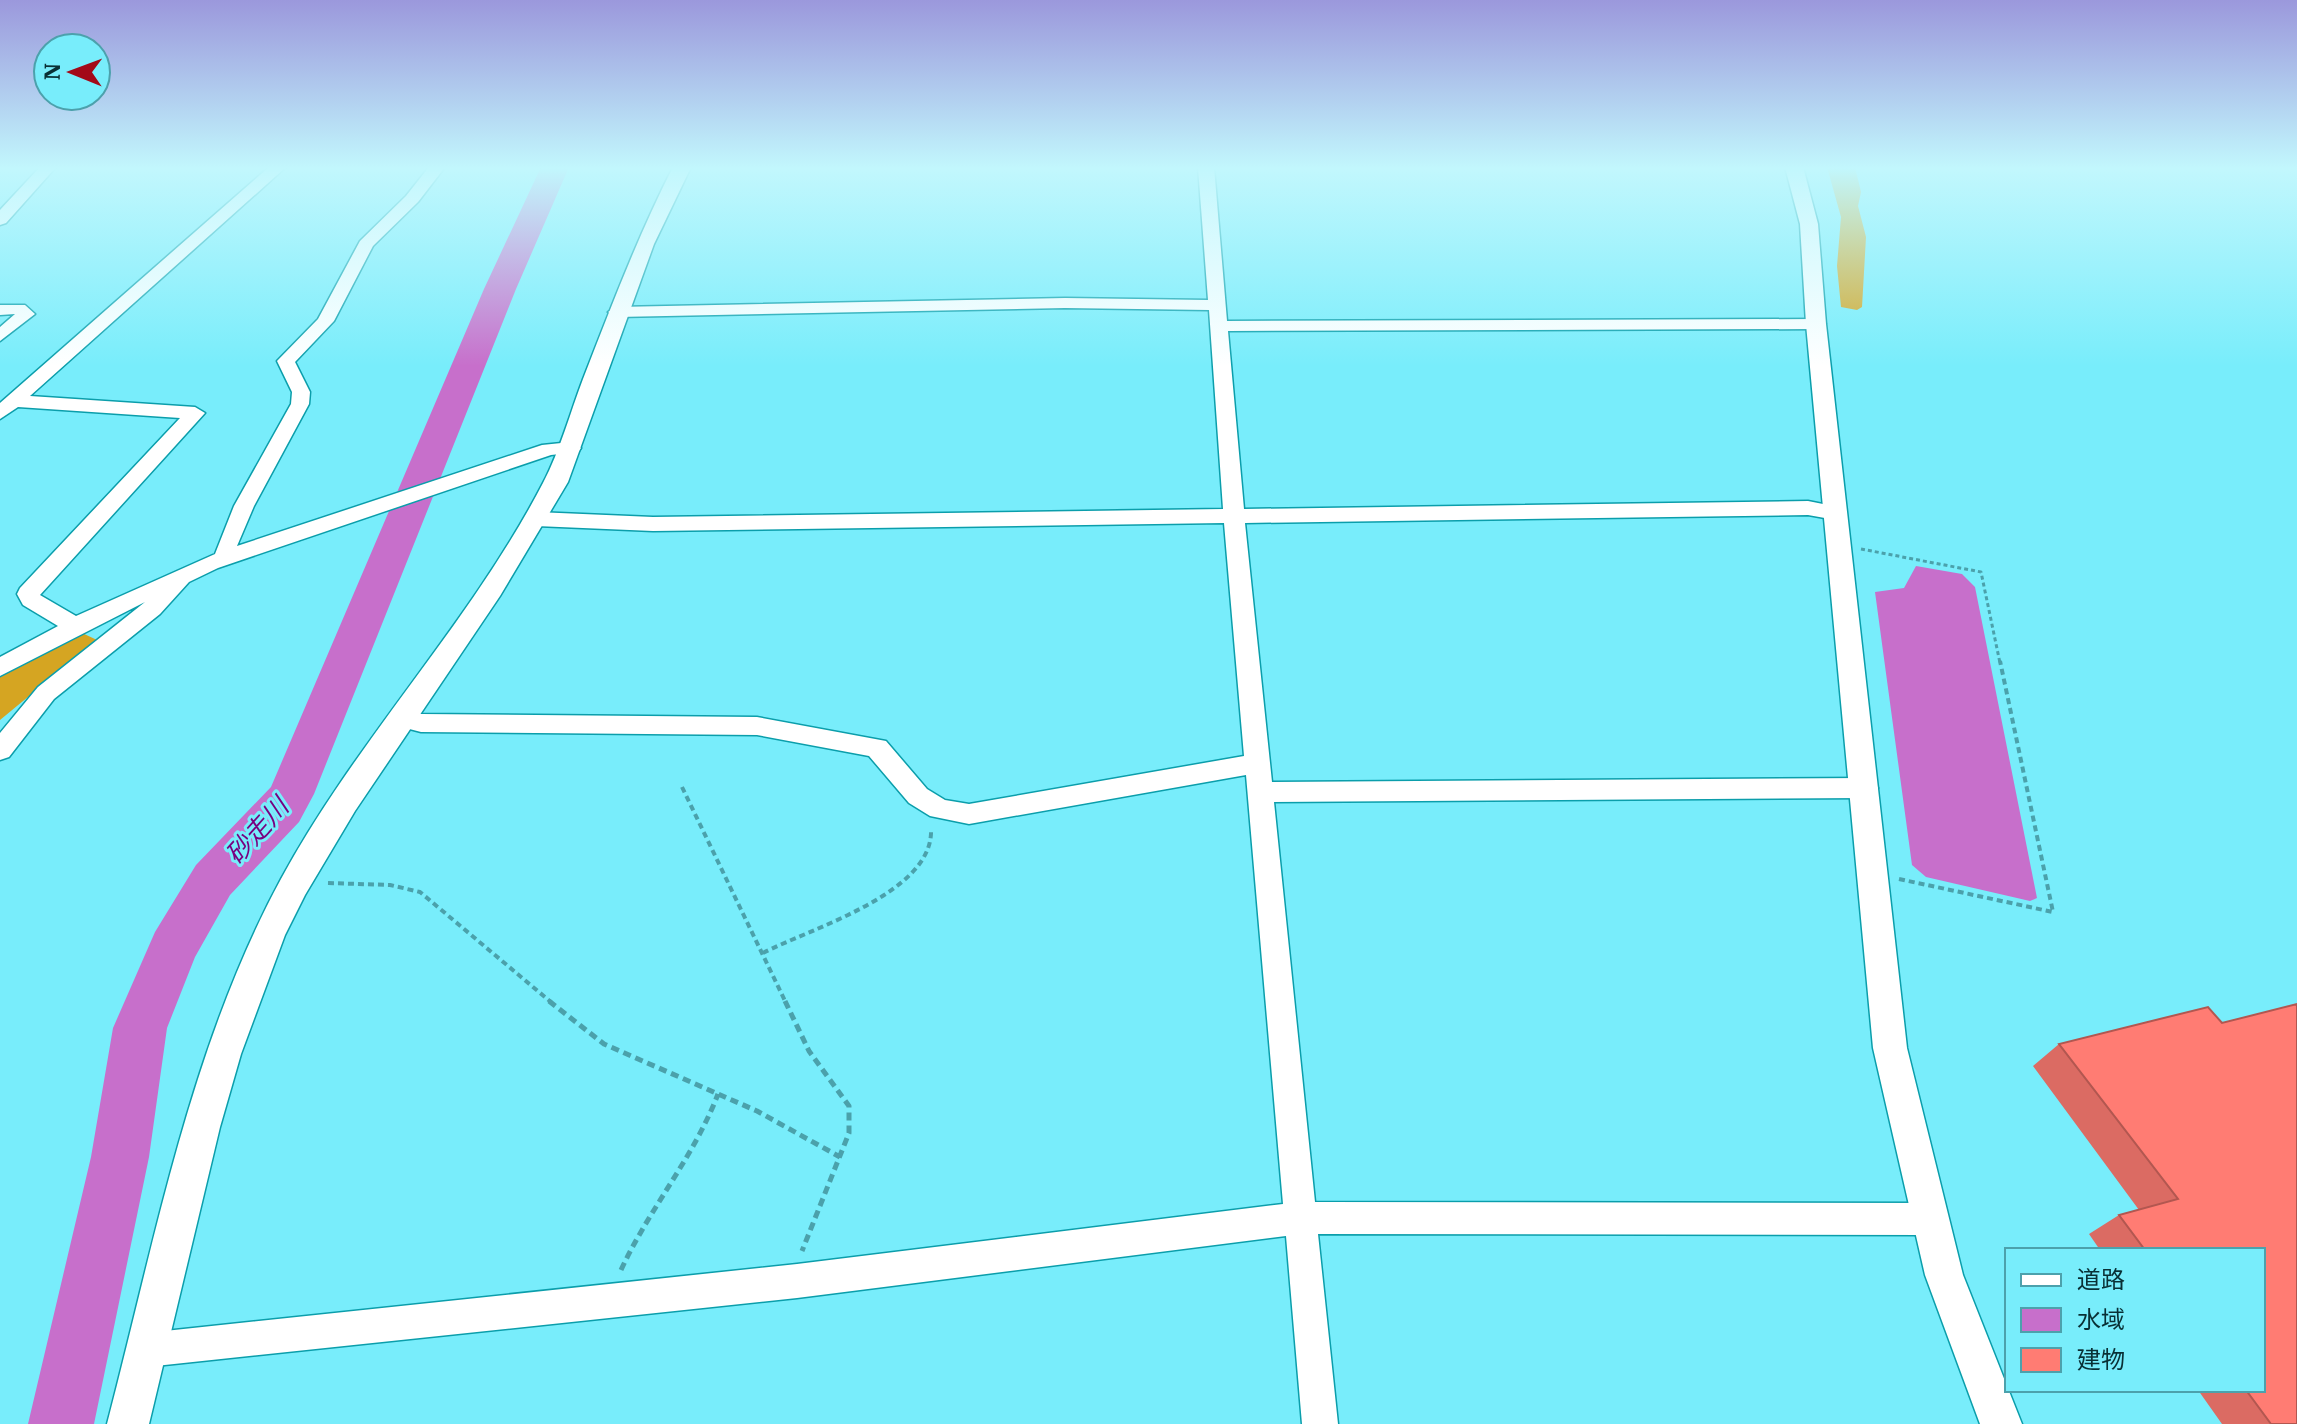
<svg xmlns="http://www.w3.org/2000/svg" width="2297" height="1424" font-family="'IBM Plex Serif','Noto Sans JP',serif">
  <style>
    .green { fill: #d5a522 }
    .water { fill: #c76fcb }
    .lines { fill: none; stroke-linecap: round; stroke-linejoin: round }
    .river { fill: #c76fcb; fill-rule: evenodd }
    .minor-casing { stroke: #0b9eab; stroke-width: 3 }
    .tertiary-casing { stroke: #0b9eab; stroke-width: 3 }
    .path-far2 { stroke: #4ba1ab; stroke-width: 3; stroke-dasharray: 4 3; stroke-linecap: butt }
    .path-far1 { stroke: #4ba1ab; stroke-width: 4; stroke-dasharray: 6 4; stroke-linecap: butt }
    .path { stroke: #4ba1ab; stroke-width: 5; stroke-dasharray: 8 5; stroke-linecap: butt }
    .minor { fill: #fff; fill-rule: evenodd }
    .tertiary { fill: #fff; fill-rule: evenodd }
    .wall { fill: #db6b63 }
    .building { fill: #ff7c73; stroke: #b25750; stroke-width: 2 }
    .labels { text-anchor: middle; stroke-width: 6; stroke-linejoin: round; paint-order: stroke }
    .water-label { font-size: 26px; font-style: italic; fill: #79007f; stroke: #78edfb }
  </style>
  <rect width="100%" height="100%" fill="#78edfb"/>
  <path class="green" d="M 1827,167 L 1855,167 L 1861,192 L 1858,206 L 1866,237 L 1862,307 L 1857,310 L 1841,307 L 1837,266 L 1841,217 Z
    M 80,632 L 97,640 L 0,720 L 0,675 Z"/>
  <path class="water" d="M 1916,566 L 1962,574 L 1975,587 L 2037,898 L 2030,901 L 1926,877 L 1912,865 L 1875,592 L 1904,588 Z"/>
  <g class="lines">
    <path class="river" d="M 541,167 L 569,167 L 516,289 L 314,794 L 299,822 L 230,895 L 195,957 L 167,1028 L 149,1157 L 94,1424 L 28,1424 L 91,1157 L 113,1028 L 155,932 L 196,865 L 271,787 L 484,289 Z"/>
    <defs>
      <path id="minor" d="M 40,167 L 56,167 L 6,223 L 0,225 L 0,210 Z
        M 269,167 L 286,167 L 30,396 L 195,407 L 205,413 L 40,595 L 76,616 L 215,554 L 234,506 L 291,404 L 292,392 L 277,361 L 318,319 L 360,241 L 406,196 L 429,167 L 445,167 L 418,202 L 373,246 L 334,321 L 295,362 L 310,392 L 309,404 L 254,506 L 237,546 L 542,445 L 571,442 L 581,448 L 578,452 L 551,455 L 218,568 L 189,582 L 160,614 L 54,699 L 9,757 L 0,760 L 0,733 L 38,687 L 145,602 L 0,676 L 0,657 L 58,626 L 23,605 L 17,594 L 20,588 L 180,418 L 18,407 L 0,419 L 0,403 Z
        M 1198,167 L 1214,167 L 1227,321 L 1816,319 L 1825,324 L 1816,329 L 1228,331 L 1244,509 L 1808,501 L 1843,508 L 1846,513 L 1836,520 L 1808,515 L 1245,523 L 1272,782 L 1865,778 L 1874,781 L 1878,788 L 1874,795 L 1865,798 L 1274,802 L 1315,1202 L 1930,1203 L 1941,1208 L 1946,1219 L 1941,1230 L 1930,1235 L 1318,1234 L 1338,1424 L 1302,1424 L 1286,1236 L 797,1298 L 146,1367 L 134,1362 L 129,1350 L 134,1338 L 146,1333 L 797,1264 L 1283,1204 L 1246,775 L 969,824 L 930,816 L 909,803 L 869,756 L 757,735 L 421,732 L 394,725 L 391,719 L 394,713 L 403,710 L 421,714 L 757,717 L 886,741 L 927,789 L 945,800 L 969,804 L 1244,756 L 1224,523 L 653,531 L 536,526 L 526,519 L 536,512 L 653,517 L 1223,509 L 1209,310 L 1065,308 L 617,317 L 608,312 L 617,307 L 1065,298 L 1208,300 Z
        M 0,305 L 25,305 L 35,314 L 0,341 L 0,327 L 15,314 L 0,315 Z"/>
      <path id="tertiary" d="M 673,167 L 691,167 L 654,244 L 568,482 L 500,596 L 355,811 L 305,895 L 285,935 L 241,1054 L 220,1127 L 149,1424 L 107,1424 C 155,1241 190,1047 281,879 C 356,740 470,624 543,483 C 560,451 570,413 583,379 C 611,307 638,236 673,167 Z
        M 1785,167 L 1803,167 L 1818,224 L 1826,324 L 1907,1048 L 1963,1275 L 2022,1424 L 1980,1424 L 1925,1275 L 1873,1048 L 1806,324 L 1800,224 Z"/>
    </defs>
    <use href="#minor" class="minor-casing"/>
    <use href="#tertiary" class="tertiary-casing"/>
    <path class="path-far2" d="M 1861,549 L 1981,572 L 2000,663"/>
    <path class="path-far1" d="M 682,787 L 786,1003
      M 1899,879 L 2053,912 L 2000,661
      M 328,883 L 390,885 L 420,892 L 552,1003
      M 763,953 C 811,928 934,893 931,829"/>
    <path class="path" d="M 549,1001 L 604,1044 L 757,1111 L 840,1157
      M 785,1001 L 809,1051 L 849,1106 L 849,1133 L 802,1251
      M 621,1270 C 649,1209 694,1157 718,1094"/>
    <use href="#minor" class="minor"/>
    <use href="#tertiary" class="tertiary"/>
  </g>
  <path class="wall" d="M 2297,1004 L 2297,1424 L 2222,1424 L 2198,1390 L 2263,1390 L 2263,1250 L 2100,1250 L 2089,1234 L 2119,1215 L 2139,1210 L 2033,1066 L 2059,1044 L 2208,1007 L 2222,1023 Z"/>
  <path class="building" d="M 2297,1004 L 2297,1424 L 2271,1424 L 2246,1390 L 2263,1390 L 2263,1250 L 2145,1250 L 2119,1215 L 2178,1199 L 2059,1044 L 2208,1007 L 2222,1023 Z"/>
  <linearGradient id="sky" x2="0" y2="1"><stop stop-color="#9b98dc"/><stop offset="0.46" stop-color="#c2f7fd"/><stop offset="1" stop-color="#c2f7fd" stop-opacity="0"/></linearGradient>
  <rect width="2297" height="366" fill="url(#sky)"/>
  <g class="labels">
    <g class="water-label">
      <text transform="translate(257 831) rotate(-48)" y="9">砂走川</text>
    </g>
  </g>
  <rect x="2005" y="1248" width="260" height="144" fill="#78edfb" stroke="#4ca1ac" stroke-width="2"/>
  <rect x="2021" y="1274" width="40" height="12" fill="#ffffff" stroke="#4ca1ac" stroke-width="2"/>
  <text x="2077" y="1288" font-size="24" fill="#093035">道路</text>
  <rect x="2021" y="1308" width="40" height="24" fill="#c76fcb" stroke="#4ca1ac" stroke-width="2"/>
  <text x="2077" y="1328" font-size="24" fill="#093035">水域</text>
  <rect x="2021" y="1348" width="40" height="24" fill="#ff7c73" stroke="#4ca1ac" stroke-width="2"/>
  <text x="2077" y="1368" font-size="24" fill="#093035">建物</text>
  <g transform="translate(72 72) rotate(271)"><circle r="38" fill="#78edfb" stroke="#4ca1ac" stroke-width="2"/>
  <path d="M0-6L14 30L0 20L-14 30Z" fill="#a30918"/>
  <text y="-12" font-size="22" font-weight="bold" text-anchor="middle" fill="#093035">N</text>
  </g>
</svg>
